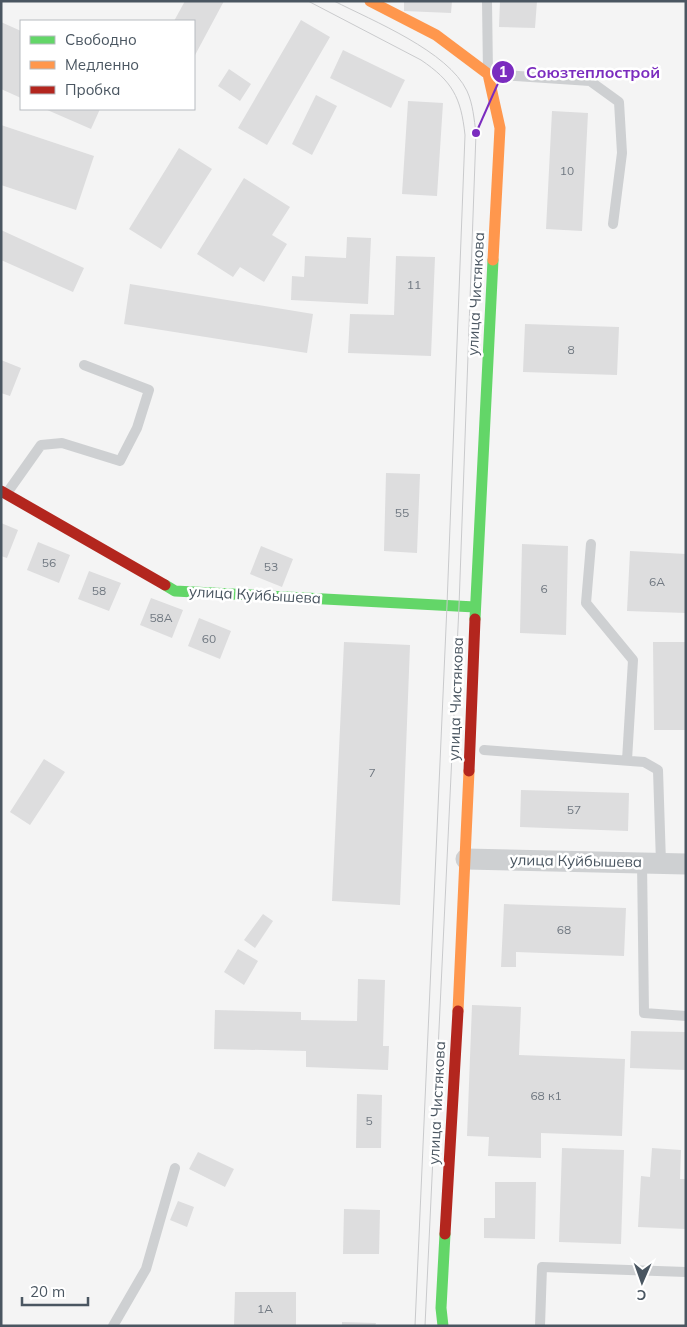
<svg xmlns="http://www.w3.org/2000/svg" width="687" height="1327" font-family="Mulish,sans-serif">
  <style>
    .building { fill: #ddddde }
    .lines { fill: none; stroke-linecap: round; stroke-linejoin: round }
    .lane { stroke: #ced0d2; stroke-width: 10 }
    .street { stroke: #ced0d2; stroke-width: 21 }
    .fast { stroke: #63d668; stroke-width: 11 }
    .slow { stroke: #ff974d; stroke-width: 11 }
    .jam { stroke: #b3261e; stroke-width: 11 }
    .tram { stroke: #c9cacc; stroke-width: 1 }
    .labels { text-anchor: middle; stroke-width: 5; stroke-linejoin: round; paint-order: stroke }
    .number-label { font-size: 12px; fill: #707881 }
    .street-label { font-size: 15px; fill: #4a5661; stroke: #fff }
    .leader { fill: none; stroke: #7b2cbf; stroke-width: 2 }
    .callout-dot { fill: #7b2cbf; stroke: #fff; stroke-width: 2 }
    .mark-label { font-size: 15px; text-anchor: middle; font-weight: bold; fill: #fff }
    .callout-label { font-size: 16px; text-anchor: middle; font-weight: bold; fill: #7b2cbf; stroke: #fff; stroke-width: 5; stroke-linejoin: round; paint-order: stroke }
  </style>
  <rect width="100%" height="100%" fill="#f4f4f4"/>
  <path class="building" d="M 185,1 L 224,1 L 194,57 L 194,21 L 174,21 Z
    M 404,1 L 452,1 L 451,13 L 404,11 Z
    M 500,1 L 537,1 L 535,28 L 499,27 Z
    M 301,20 L 330,37 L 267,145 L 238,128 Z
    M 1,22 L 21,31 L 21,98 L 1,89 Z
    M 343,50 L 405,80 L 391,108 L 330,78 Z
    M 229,69 L 251,84 L 240,101 L 218,86 Z
    M 316,95 L 337,106 L 312,155 L 292,144 Z
    M 408,101 L 443,103 L 437,196 L 402,194 Z
    M 45,109 L 100,109 L 91,129 Z
    M 552,111 L 588,113 L 582,231 L 546,229 Z
    M 1,125 L 94,156 L 76,210 L 1,185 Z
    M 179,148 L 212,169 L 161,249 L 129,229 Z
    M 244,178 L 290,207 L 272,235 L 287,244 L 264,282 L 240,267 L 233,277 L 197,254 Z
    M 1,230 L 84,268 L 73,292 L 1,260 Z
    M 347,237 L 371,238 L 368,304 L 291,300 L 292,276 L 304,277 L 305,256 L 346,258 Z
    M 396,256 L 435,257 L 431,356 L 348,353 L 350,314 L 394,315 Z
    M 130,284 L 313,314 L 307,353 L 124,324 Z
    M 525,324 L 619,327 L 617,375 L 523,372 Z
    M 1,360 L 21,368 L 10,396 L 1,393 Z
    M 386,473 L 420,474 L 417,553 L 384,551 Z
    M 1,523 L 18,530 L 7,558 L 1,556 Z
    M 38,542 L 70,555 L 59,583 L 27,570 Z
    M 522,544 L 568,546 L 566,635 L 520,633 Z
    M 261,546 L 293,559 L 282,587 L 250,574 Z
    M 630,551 L 686,554 L 686,613 L 627,611 Z
    M 89,571 L 121,583 L 109,611 L 78,599 Z
    M 151,598 L 183,610 L 172,638 L 140,625 Z
    M 199,618 L 231,631 L 220,659 L 188,646 Z
    M 344,642 L 410,645 L 400,905 L 332,901 Z
    M 653,642 L 686,642 L 686,730 L 654,730 Z
    M 44,759 L 65,772 L 30,825 L 10,812 Z
    M 521,790 L 629,793 L 628,831 L 520,827 Z
    M 504,904 L 626,908 L 624,956 L 516,952 L 516,967 L 501,967 Z
    M 263,914 L 273,921 L 255,948 L 244,940 Z
    M 238,949 L 258,961 L 244,985 L 224,972 Z
    M 358,979 L 385,980 L 383,1046 L 389,1046 L 388,1070 L 306,1067 L 306,1051 L 214,1049 L 215,1010 L 301,1012 L 301,1020 L 357,1021 Z
    M 472,1005 L 521,1007 L 519,1055 L 625,1059 L 622,1136 L 541,1133 L 541,1158 L 488,1156 L 489,1137 L 467,1136 Z
    M 631,1031 L 686,1032 L 686,1070 L 630,1068 Z
    M 357,1094 L 382,1095 L 381,1148 L 356,1148 Z
    M 562,1148 L 624,1150 L 621,1244 L 559,1242 Z
    M 652,1148 L 681,1150 L 680,1179 L 686,1179 L 686,1229 L 638,1227 L 641,1176 L 650,1177 Z
    M 198,1152 L 234,1169 L 225,1187 L 189,1169 Z
    M 495,1182 L 536,1182 L 535,1239 L 484,1238 L 484,1218 L 495,1218 Z
    M 178,1201 L 194,1207 L 187,1227 L 170,1220 Z
    M 344,1209 L 380,1210 L 379,1254 L 343,1254 Z
    M 235,1292 L 296,1292 L 296,1326 L 234,1326 Z
    M 342,1322 L 376,1323 L 375,1326 L 342,1326 Z"/>
  <g class="lines">
    <path class="lane" d="M 487,1 L 488,74 L 590,81 L 619,102 L 622,153 L 613,224
      M 7,493 L 41,445 L 62,443 L 120,461 L 137,428 L 149,390 L 84,365
      M 591,544 L 586,603 L 633,660 L 627,760
      M 484,750 L 644,762 L 658,770 L 661,863
      M 642,862 L 644,1013 L 686,1016
      M 113,1326 L 146,1269 L 175,1168
      M 540,1326 L 542,1267 L 686,1272"/>
    <path class="street" d="M 466,859 L 686,864"/>
    <path class="fast" d="M 165,585 L 175,591 L 475,607
      M 475,619 L 493,260
      M 443,1326 L 441,1308 L 445,1234"/>
    <path class="slow" d="M 370,1 L 436,35 L 488,74 L 500,128 L 493,260
      M 458,1011 L 469,771"/>
    <path class="jam" d="M 1,491 L 165,585
      M 469,771 L 475,619
      M 445,1234 L 458,1011"/>
    <path class="tram" d="M 308,1 L 421,60 C 452,81 461,97 465,135 L 447,605 L 415,1326
      M 334,1 C 373,21 448,51 467,91 C 473,104 474,119 476,133 L 459,606 L 425,1326"/>
  </g>
  <g class="labels">
    <g class="number-label">
      <text x="567" y="175">10</text>
      <text x="414" y="289">11</text>
      <text x="571" y="354">8</text>
      <text x="402" y="517">55</text>
      <text x="49" y="567">56</text>
      <text x="271" y="571">53</text>
      <text x="657" y="586">6А</text>
      <text x="544" y="593">6</text>
      <text x="99" y="595">58</text>
      <text x="161" y="622">58А</text>
      <text x="209" y="643">60</text>
      <text x="372" y="777">7</text>
      <text x="574" y="814">57</text>
      <text x="564" y="934">68</text>
      <text x="546" y="1100">68 к1</text>
      <text x="369" y="1125">5</text>
      <text x="265" y="1313">1А</text>
    </g>
    <g class="street-label">
      <text transform="translate(476 294) rotate(-87)" y="5">улица Чистякова</text>
      <text transform="translate(255 595) rotate(3)" y="5">улица Куйбышева</text>
      <text transform="translate(456 699) rotate(-88)" y="5">улица Чистякова</text>
      <text transform="translate(576 861) rotate(1)" y="5">улица Куйбышева</text>
      <text transform="translate(437 1103) rotate(-87)" y="5">улица Чистякова</text>
    </g>
  </g>
  <path class="leader" d="M476 133L503 72"/>
  <g class="callout-dot">
    <circle cx="476" cy="133" r="5"/>
    <circle cx="503" cy="72" r="12"/>
  </g>
  <g class="mark-label">
    <text x="503" y="77">1</text>
  </g>
  <g class="callout-label">
    <text x="593" y="78">Союзтеплострой</text>
  </g>
  <rect width="687" height="1327" fill="none" stroke="#4a5661" stroke-width="5"/>
  <rect x="20" y="20" width="175" height="90" fill="#ffffff" stroke="#b7bbc0"/>
  <rect x="30" y="36" width="25" height="8" fill="#63d668" stroke="#b7bbc0"/>
  <text x="65" y="45" font-size="15" fill="#4a5661">Свободно</text>
  <rect x="30" y="61" width="25" height="8" fill="#ff974d" stroke="#b7bbc0"/>
  <text x="65" y="70" font-size="15" fill="#4a5661">Медленно</text>
  <rect x="30" y="86" width="25" height="8" fill="#b3261e" stroke="#b7bbc0"/>
  <text x="65" y="95" font-size="15" fill="#4a5661">Пробка</text>
  <g transform="translate(642 1282) rotate(182)" stroke="#ffffff" stroke-width="4" paint-order="stroke">
  <path d="M0-4L9 19L0 12L-9 19Z" fill="#4a5661"/>
  <text y="-8" font-size="14" font-weight="bold" text-anchor="middle" fill="#4a5661">С</text>
  </g>
  <path d="M22 1297v8h66v-8" fill="none" stroke="#4a5661" stroke-width="2.5"/>
  <text x="30" y="1297" font-size="15" fill="#4a5661" stroke="#ffffff" stroke-width="4" paint-order="stroke">20 m</text>
</svg>
